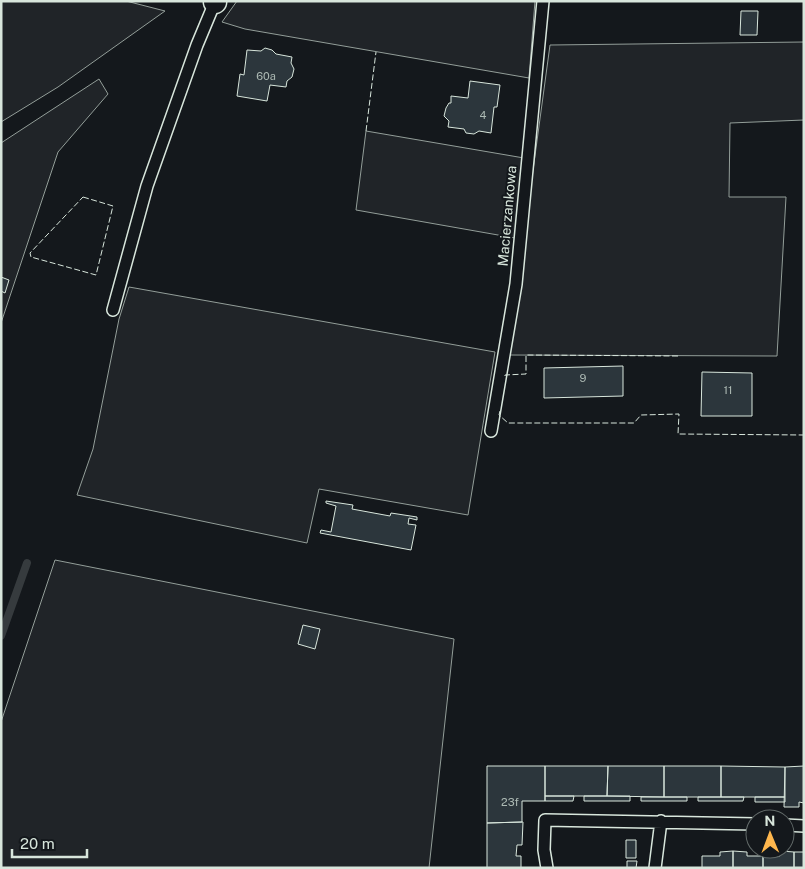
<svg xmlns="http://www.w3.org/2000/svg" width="805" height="869" font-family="'Public Sans',sans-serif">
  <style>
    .green { fill: #202428; stroke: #939e99 }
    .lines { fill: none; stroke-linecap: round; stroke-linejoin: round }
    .stream { stroke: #363b3e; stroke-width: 8 }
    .building { fill: #2c363c; stroke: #d8e6dc }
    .service-casing { stroke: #d8e6dc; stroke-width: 14 }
    .minor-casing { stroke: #d8e6dc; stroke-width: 25 }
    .service { stroke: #14181c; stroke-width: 11 }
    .minor { stroke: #14181c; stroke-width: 22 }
    .fence { stroke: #d8e6dc; stroke-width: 1; stroke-dasharray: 6 2.5; stroke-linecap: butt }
    .labels { text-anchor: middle; stroke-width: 4; stroke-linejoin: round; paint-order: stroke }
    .number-label { font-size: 11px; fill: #adbab4 }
    .street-label { font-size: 14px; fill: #d8e6dc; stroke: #14181c }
  </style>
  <rect width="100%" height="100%" fill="#14181c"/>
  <path class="green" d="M 1,1 L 126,1 L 165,11 L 58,87 L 1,122 Z
    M 237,1 L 535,1 L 529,78 L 245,29 L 222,22 Z
    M 804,42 L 804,120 L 730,123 L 729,197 L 786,197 L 777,356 L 508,355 L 550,45 Z
    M 99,79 L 108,94 L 58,152 L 1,323 L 1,143 Z
    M 366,131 L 524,158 L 515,238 L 356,210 Z
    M 129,287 L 495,352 L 468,515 L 319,489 L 307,543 L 77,495 L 93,449 L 119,319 Z
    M 55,560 L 454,639 L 429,868 L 1,868 L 1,722 Z"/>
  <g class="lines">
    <path class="stream" d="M 1,636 L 27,563"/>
  </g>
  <path class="building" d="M 741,11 L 758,11 L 757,35 L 740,35 Z
    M 265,48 L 272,50 L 276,54 L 292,57 L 291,63 L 294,69 L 292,77 L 287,81 L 286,87 L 270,85 L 267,101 L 237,96 L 240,74 L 244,75 L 247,50 L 261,51 Z
    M 470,81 L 500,85 L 497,107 L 494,107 L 491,133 L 479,131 L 474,134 L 466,133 L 464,129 L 448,127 L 449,121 L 444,116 L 446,108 L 449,103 L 451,103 L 451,96 L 468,98 Z
    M 1,277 L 9,280 L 5,293 L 1,291 Z
    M 623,366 L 623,396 L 544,398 L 544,368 Z
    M 702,372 L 752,373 L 752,416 L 701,416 Z
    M 326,501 L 353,505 L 352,509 L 390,516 L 391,513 L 417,517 L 417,520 L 409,518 L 408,524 L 416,525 L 411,550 L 320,533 L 321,530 L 331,532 L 336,506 L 326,503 Z
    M 303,625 L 320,629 L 315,649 L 298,644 Z
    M 487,766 L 545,766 L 545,801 L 522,801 L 522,822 L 487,823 Z
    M 545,766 L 608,766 L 607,796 L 545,796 Z
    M 608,766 L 664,766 L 664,797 L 607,796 Z
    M 664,766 L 721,766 L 721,797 L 664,797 Z
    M 721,766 L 785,767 L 785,797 L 721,797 Z
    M 804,766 L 804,803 L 799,802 L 799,807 L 784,807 L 785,767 Z
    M 545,796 L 574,796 L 573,801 L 545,801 Z
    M 584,796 L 630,796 L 630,801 L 584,801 Z
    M 641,797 L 687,797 L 687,801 L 641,801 Z
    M 698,797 L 744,797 L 743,801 L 698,801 Z
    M 755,797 L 785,797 L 785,802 L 755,802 Z
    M 523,822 L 522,845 L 517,845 L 516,856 L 521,856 L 521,868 L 487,868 L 487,823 Z
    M 626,840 L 636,840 L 636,858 L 626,858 Z
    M 733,851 L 747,852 L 747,856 L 763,856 L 763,868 L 733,868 Z
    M 733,851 L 733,868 L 702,868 L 702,856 L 720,856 L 720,852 Z
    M 781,851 L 794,852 L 794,868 L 763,868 L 763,856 L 780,856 Z
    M 794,852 L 804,852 L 804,868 L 794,868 Z
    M 627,861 L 637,861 L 636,868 L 627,868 Z"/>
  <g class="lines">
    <defs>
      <path id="service" d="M 113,310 L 147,186 L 197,45 L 215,2
        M 491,431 L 516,284 L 543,1
        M 785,825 L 804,826
        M 547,868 L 544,850 L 545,820 L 755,824
        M 655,868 L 661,821"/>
      <path id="minor" d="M 215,2 L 215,1"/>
    </defs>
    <use href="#service" class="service-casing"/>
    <use href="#minor" class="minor-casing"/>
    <use href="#service" class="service"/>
    <use href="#minor" class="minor"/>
    <path class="fence" d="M 366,131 L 376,52
      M 83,197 L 113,206 L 96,275 L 31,257 L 30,253 Z
      M 505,376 L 505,375 L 526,374 L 526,355 L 680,356
      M 500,411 L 499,415 L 508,423 L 634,423 L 641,415 L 679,414 L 678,434 L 804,435"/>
  </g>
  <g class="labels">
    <g class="number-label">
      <text x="266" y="80">60a</text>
      <text x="483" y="119">4</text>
      <text x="583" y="382">9</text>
      <text x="728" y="394">11</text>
      <text x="510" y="806">23f</text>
    </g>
    <g class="street-label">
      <text transform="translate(507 216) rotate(-85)" y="5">Macierzankowa</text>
    </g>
  </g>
  <rect width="805" height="869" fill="none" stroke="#d8e6dc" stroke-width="5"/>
  <g transform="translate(770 834) rotate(359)"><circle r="24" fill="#14181c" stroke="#626a69"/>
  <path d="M0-4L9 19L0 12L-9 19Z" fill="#ffb74d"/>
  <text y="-8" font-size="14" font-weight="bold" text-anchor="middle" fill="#d8e6dc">N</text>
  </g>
  <path d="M12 849v8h75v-8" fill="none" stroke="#d8e6dc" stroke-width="2.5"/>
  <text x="20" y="849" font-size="15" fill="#d8e6dc" stroke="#14181c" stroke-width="4" paint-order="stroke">20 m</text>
</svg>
